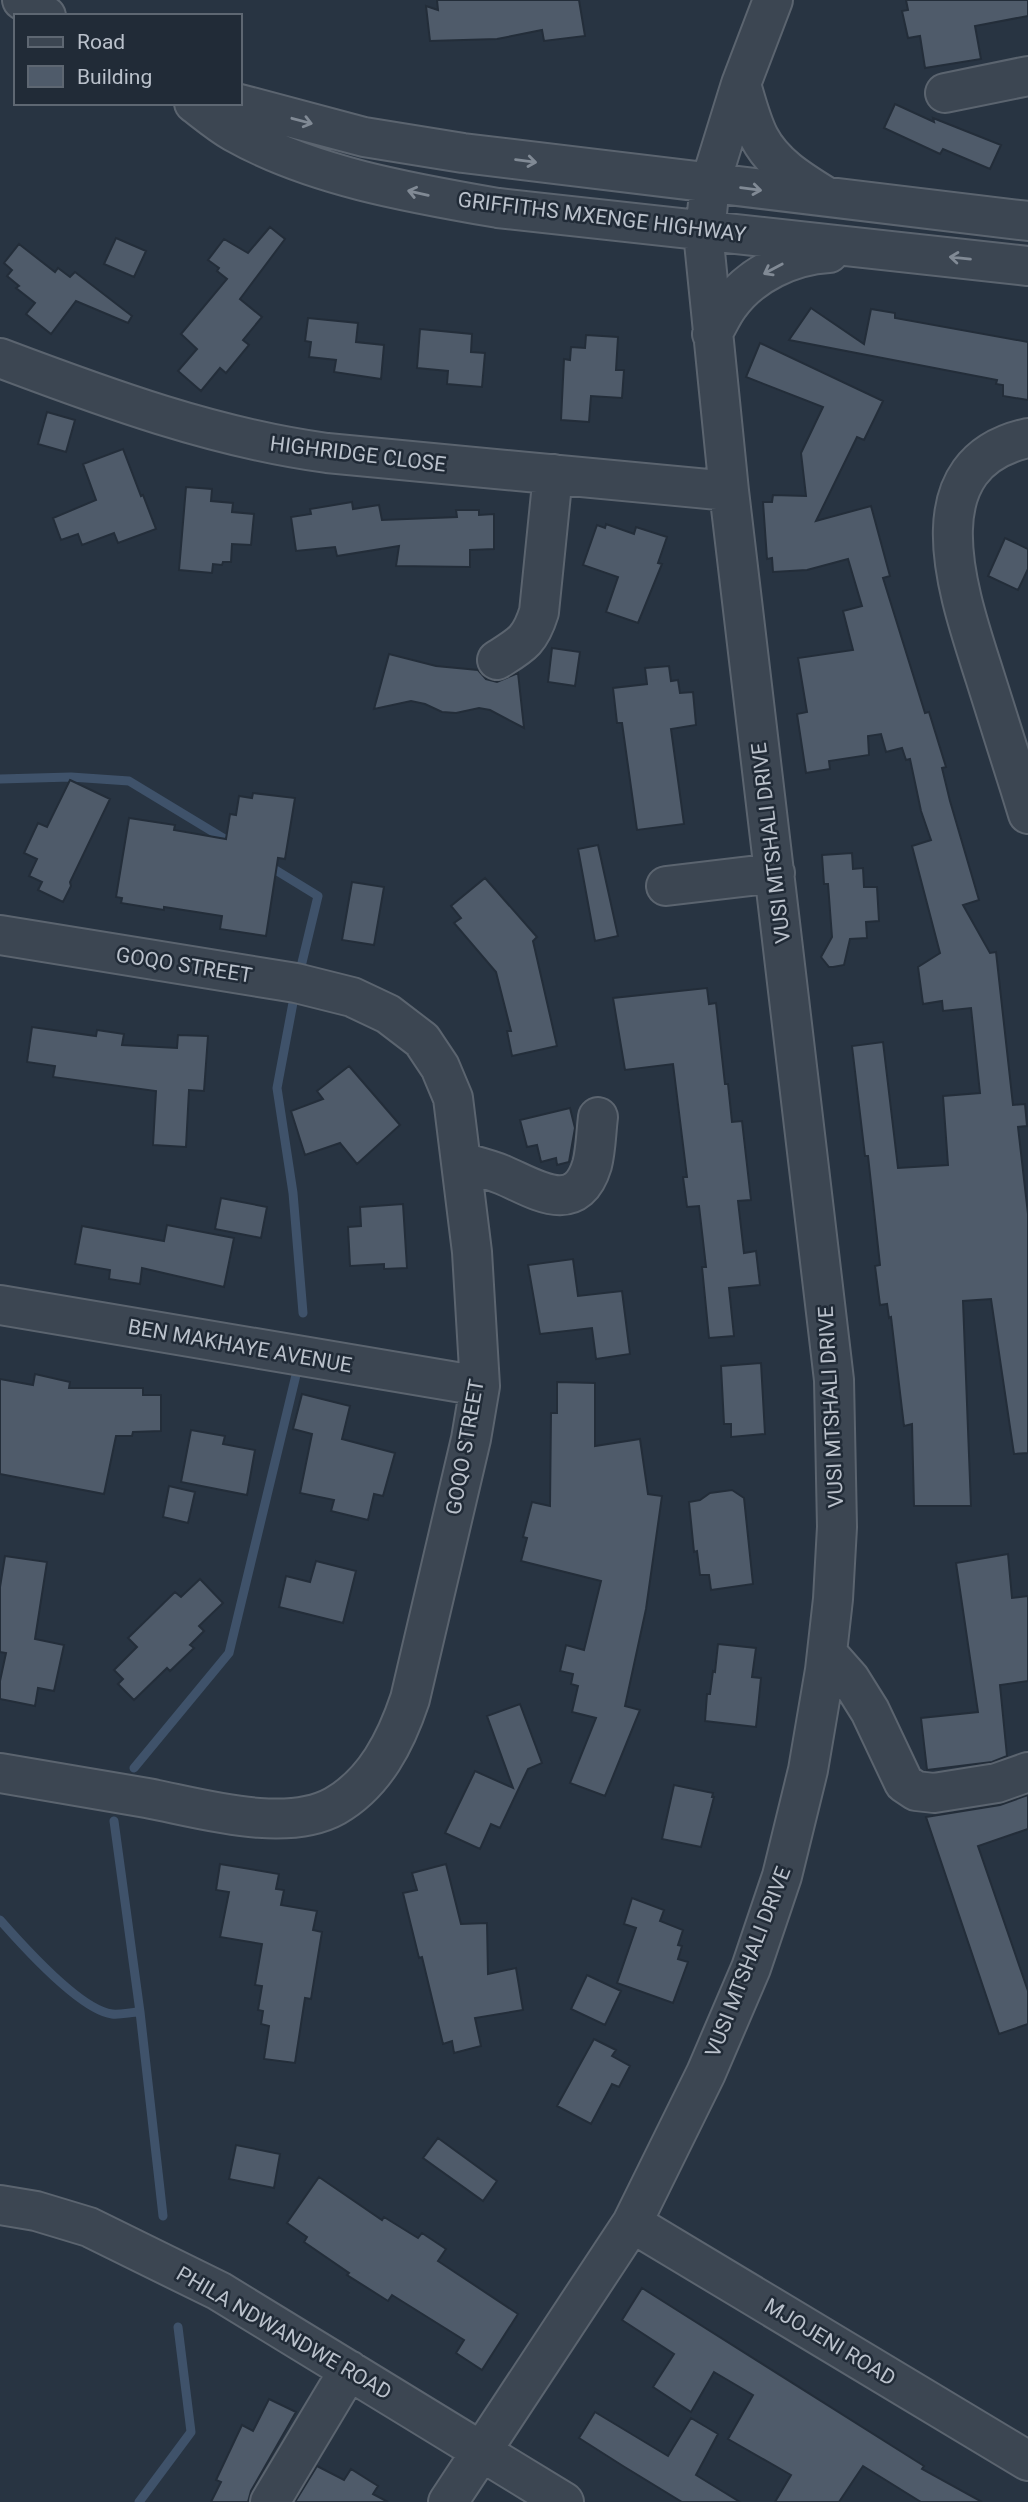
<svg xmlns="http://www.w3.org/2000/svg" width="1028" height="2502" font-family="Roboto,sans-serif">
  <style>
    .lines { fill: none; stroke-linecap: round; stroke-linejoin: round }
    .stream { stroke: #3f526a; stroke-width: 9 }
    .building { fill: #4f5b6a; stroke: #232d39; stroke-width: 2 }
    .minor-casing { stroke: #5b646f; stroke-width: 42 }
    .minor { stroke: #3c4652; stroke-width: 38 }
    .oneway { stroke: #818a95 }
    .labels { text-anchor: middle; stroke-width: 5; stroke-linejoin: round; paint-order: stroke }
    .street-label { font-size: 21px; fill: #bac1cb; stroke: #212b37 }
  </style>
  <rect width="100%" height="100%" fill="#283442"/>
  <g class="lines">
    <path class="stream" d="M 0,779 L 71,777 L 129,781 L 233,844
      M 269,866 L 318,896 L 299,975
      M 295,992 L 277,1088 L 293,1193 L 303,1313
      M 134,1768 L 229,1653 L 296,1375
      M 114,1821 L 140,2012
      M 0,1920 C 22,1945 80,2010 112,2014 C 121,2015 131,2012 140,2012 L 163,2216
      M 139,2502 L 191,2432 L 178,2327"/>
  </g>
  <path class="building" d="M 437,0 L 579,0 L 585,36 L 544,41 L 542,30 L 497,39 L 430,41 L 426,6 L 438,10 Z
    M 906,0 L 1028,0 L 1028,16 L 975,26 L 981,59 L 925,68 L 920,36 L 908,38 L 902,11 L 908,10 Z
    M 895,104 L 934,122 L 933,118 L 1001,145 L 990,169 L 943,149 L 940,154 L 884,128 Z
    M 270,227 L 285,239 L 240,299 L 262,317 L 243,340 L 249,345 L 226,373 L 220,368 L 201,391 L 178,371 L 197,349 L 181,334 L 227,279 L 217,271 L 219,268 L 208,260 L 224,239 L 248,253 Z
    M 116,238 L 146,251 L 134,277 L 104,264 Z
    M 19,244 L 55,272 L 58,268 L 70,277 L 75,272 L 132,316 L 128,323 L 76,301 L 51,334 L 26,314 L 35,303 L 16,288 L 19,286 L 7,276 L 12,270 L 4,263 Z
    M 811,308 L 864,344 L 871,309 L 895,313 L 895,318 L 1028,342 L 1028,400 L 1003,396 L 1003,385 L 996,384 L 997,380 L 789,340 Z
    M 308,318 L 358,323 L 356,342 L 384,345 L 381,379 L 334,372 L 336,360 L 309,357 L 311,342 L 305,341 Z
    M 420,329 L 472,334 L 471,352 L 485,353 L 482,387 L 447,384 L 448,371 L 417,368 Z
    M 586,335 L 618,337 L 616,370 L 624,370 L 622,398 L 591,396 L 589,422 L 561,420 L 564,359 L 570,360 L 571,347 L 585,348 Z
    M 760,343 L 883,401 L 864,440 L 857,437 L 816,521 L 871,506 L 890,576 L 883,578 L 925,713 L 929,712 L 946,767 L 942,768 L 950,801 L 979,900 L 963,905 L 990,953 L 996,952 L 1013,1105 L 1025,1104 L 1027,1126 L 1018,1127 L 1028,1214 L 1028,1453 L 1014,1454 L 991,1299 L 963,1301 L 971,1506 L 914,1506 L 912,1424 L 904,1426 L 891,1317 L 889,1318 L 887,1304 L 880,1305 L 875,1266 L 880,1265 L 868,1156 L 865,1156 L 852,1046 L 883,1042 L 898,1168 L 948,1165 L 943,1096 L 980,1093 L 971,1008 L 943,1011 L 942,1001 L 923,1004 L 918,967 L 940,953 L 912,846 L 931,840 L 921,811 L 910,759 L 906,760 L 902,748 L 886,752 L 881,734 L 868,736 L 869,755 L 829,761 L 830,769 L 806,773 L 797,714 L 807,712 L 798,658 L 853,650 L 843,611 L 862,606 L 848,559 L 807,570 L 773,572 L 772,558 L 767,559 L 763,502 L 772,502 L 773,495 L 806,496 L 801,453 L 823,407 L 746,377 Z
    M 47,412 L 75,420 L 66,452 L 38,444 Z
    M 123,449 L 141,496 L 143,495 L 156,529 L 118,543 L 114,533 L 82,545 L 78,534 L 61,540 L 53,518 L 96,500 L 83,464 Z
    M 186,487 L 212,489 L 211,501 L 233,503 L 232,512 L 254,514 L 251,545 L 232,544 L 231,562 L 223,562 L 222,565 L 213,564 L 212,573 L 179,570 Z
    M 352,502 L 353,509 L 379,505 L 382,520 L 457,517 L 456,510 L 479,510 L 479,515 L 494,514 L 494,549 L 470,550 L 470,567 L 396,566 L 399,546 L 337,556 L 335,547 L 296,551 L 291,517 L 311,514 L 310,509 Z
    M 606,524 L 634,534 L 636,527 L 667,537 L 658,563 L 662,564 L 638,623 L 606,612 L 618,577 L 583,565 L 597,525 L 605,528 Z
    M 1005,538 L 1028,549 L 1028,569 L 1018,590 L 988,576 Z
    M 552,648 L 580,652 L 575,686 L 548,682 Z
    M 389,654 L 436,666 L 478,670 L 486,679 L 497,682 L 518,673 L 524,728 L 490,710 L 479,708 L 456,713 L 442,712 L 425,704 L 411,701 L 374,709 Z
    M 669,666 L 671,681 L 678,680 L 680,693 L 693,692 L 696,725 L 671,729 L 684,824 L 637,830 L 622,723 L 617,723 L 613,688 L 647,684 L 645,668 Z
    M 70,780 L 110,799 L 70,882 L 71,886 L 63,902 L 38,890 L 42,882 L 29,876 L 37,859 L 24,853 L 38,823 L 47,827 Z
    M 253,793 L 295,798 L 285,859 L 278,858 L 266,936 L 220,929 L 222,916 L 164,907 L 164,910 L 121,903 L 122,898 L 116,897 L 129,818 L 175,825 L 174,830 L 226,839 L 230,814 L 236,815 L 239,796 L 252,798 Z
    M 598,845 L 618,936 L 595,941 L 578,849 Z
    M 852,853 L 853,869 L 863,868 L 864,887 L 877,887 L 879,921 L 866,922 L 867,938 L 850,939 L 844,965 L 833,967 L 829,967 L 821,957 L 832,937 L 828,884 L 824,884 L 822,855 Z
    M 485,878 L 537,937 L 533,941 L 557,1046 L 512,1056 L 507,1031 L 511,1031 L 496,972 L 454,923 L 461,918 L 451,906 Z
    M 352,882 L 384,887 L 374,945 L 342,940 Z
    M 707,988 L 709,1004 L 716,1003 L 725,1084 L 728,1084 L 732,1122 L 742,1121 L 751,1200 L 738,1201 L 744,1253 L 756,1251 L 760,1285 L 729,1288 L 734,1336 L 709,1338 L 702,1267 L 706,1267 L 699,1206 L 687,1207 L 683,1177 L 687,1177 L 673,1064 L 625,1070 L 613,998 Z
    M 32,1027 L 96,1036 L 97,1030 L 124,1034 L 122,1045 L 177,1048 L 178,1035 L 208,1036 L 204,1091 L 189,1090 L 186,1147 L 153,1145 L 156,1091 L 53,1077 L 55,1066 L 27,1062 Z
    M 349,1066 L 400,1125 L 357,1164 L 340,1143 L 305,1155 L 291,1111 L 323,1099 L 317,1091 Z
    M 570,1108 L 575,1128 L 569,1162 L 557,1165 L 556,1158 L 541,1162 L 537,1145 L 527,1147 L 520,1120 Z
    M 221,1198 L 267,1207 L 261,1238 L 215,1229 Z
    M 403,1204 L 407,1268 L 384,1269 L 384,1264 L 350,1266 L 348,1227 L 361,1226 L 360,1207 Z
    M 167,1225 L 234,1238 L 224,1287 L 142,1268 L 140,1284 L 109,1279 L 110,1270 L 75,1264 L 82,1226 L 164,1241 Z
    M 573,1259 L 578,1296 L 622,1291 L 630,1354 L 596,1359 L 592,1328 L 540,1334 L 528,1265 Z
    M 761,1363 L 765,1434 L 731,1437 L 731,1424 L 724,1424 L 721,1366 Z
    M 35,1374 L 70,1382 L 69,1388 L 143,1388 L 143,1395 L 161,1395 L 161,1431 L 133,1432 L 132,1436 L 116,1436 L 104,1494 L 0,1474 L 0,1379 L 33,1385 Z
    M 557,1382 L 595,1383 L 595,1446 L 640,1439 L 648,1494 L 662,1496 L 646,1609 L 625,1706 L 640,1710 L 605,1796 L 570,1783 L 596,1718 L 572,1712 L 578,1686 L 571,1684 L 573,1674 L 560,1671 L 566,1645 L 584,1650 L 601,1581 L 521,1561 L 527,1538 L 523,1537 L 532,1502 L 550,1506 L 551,1413 L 557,1413 Z
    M 302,1394 L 350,1406 L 342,1439 L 395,1453 L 383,1496 L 374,1494 L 368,1520 L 331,1511 L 334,1500 L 300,1493 L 312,1434 L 293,1429 Z
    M 191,1430 L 225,1436 L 223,1444 L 255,1450 L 247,1495 L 181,1482 Z
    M 169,1486 L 195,1492 L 188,1523 L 163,1517 Z
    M 732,1490 L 744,1498 L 753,1584 L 711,1590 L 709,1575 L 700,1575 L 697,1551 L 694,1552 L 689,1502 L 700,1500 L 710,1493 Z
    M 1008,1554 L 1012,1598 L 1028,1596 L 1028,1681 L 1000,1685 L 1007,1756 L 992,1762 L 927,1770 L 921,1718 L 978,1712 L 956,1563 Z
    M 5,1556 L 47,1562 L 35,1639 L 64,1645 L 54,1691 L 38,1688 L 35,1706 L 0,1699 L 0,1681 L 6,1653 L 0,1652 L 0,1587 Z
    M 316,1561 L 356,1571 L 343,1623 L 279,1607 L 286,1576 L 310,1582 Z
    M 200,1579 L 223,1603 L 199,1626 L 204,1631 L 190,1645 L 194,1648 L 170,1671 L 167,1668 L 134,1700 L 118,1684 L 123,1679 L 114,1670 L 137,1647 L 128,1638 L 175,1592 L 181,1597 Z
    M 718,1644 L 756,1648 L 752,1677 L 761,1678 L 756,1727 L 705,1721 L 707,1694 L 710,1694 L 713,1671 L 715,1672 Z
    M 520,1704 L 542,1763 L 528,1769 L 500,1828 L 491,1824 L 480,1849 L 445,1833 L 475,1771 L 513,1788 L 487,1716 Z
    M 674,1785 L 713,1793 L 712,1797 L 714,1797 L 701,1847 L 662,1839 Z
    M 1028,1795 L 1028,1829 L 978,1846 L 1028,1991 L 1028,2024 L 999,2034 L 926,1817 L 1000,1805 Z
    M 220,1864 L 279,1874 L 276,1889 L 284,1890 L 281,1905 L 317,1911 L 313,1930 L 322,1932 L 311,1999 L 305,1998 L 295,2063 L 264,2059 L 269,2026 L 261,2024 L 263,2011 L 258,2010 L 262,1986 L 255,1985 L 262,1944 L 220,1937 L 229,1892 L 216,1890 Z
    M 446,1864 L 461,1924 L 487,1923 L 488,1974 L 516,1968 L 523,2010 L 475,2018 L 481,2046 L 454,2053 L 452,2041 L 443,2044 L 422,1957 L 419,1958 L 403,1893 L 417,1890 L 412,1873 Z
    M 632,1898 L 664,1910 L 660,1921 L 683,1930 L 678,1945 L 682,1946 L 678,1959 L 688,1962 L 673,2003 L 617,1983 L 636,1928 L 624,1924 Z
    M 587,1975 L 621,1991 L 605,2025 L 571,2009 Z
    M 594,2039 L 616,2050 L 612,2056 L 630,2066 L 619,2087 L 612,2084 L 591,2124 L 557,2106 Z
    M 438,2138 L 497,2181 L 483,2201 L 423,2158 Z
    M 236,2145 L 280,2154 L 274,2188 L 229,2179 Z
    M 319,2177 L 382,2220 L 384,2217 L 418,2238 L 422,2233 L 446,2249 L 438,2261 L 518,2314 L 482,2370 L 456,2353 L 464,2340 L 392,2295 L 388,2301 L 347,2275 L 349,2273 L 304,2242 L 307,2237 L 287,2223 Z
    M 642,2288 L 924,2466 L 922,2469 L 982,2502 L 921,2502 L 863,2466 L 839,2502 L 775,2502 L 791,2475 L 728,2439 L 753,2395 L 714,2372 L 691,2412 L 653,2387 L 674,2354 L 622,2320 Z
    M 269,2399 L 296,2412 L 251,2491 L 248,2502 L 211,2502 L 221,2482 L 216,2480 L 242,2425 L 253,2431 Z
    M 595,2412 L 668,2456 L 691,2418 L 718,2434 L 696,2475 L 740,2502 L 682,2502 L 623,2466 L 579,2438 Z
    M 317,2466 L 344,2480 L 351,2469 L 378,2486 L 373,2494 L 388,2502 L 295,2502 Z"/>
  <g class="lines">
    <defs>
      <path id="minor" d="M 22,0 L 46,16
        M 741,84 C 746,101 751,121 759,137 C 773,164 799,180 825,196
        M 945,93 L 1028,76
        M 194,103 C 207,113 220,124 234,132 C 312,176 411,193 498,208 L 1028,266
        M 236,103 L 364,137 L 463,153 L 1028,221
        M 712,334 C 718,325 722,314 729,305 C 751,274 792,255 829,253
        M 0,358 C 106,398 215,438 327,453 L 729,491
        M 1028,438 C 910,464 960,598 985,677 C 999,722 1014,768 1028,814
        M 497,660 C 521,645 530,641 539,612 L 553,474
        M 666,886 L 775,873
        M 0,935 L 296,983 L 352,997 L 388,1014 L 422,1040 L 440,1067 L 453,1098 L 472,1252 L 480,1386 L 471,1439 L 410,1699 C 396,1741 375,1783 335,1806 C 285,1834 200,1808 147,1798 C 98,1790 49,1781 0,1773
        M 461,1162 C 475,1166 489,1169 503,1175 C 534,1188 576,1218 592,1165 C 596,1150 596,1133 598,1117
        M 0,1305 L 480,1386
        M 827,1653 L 850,1679 L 870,1711 L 904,1783 L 916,1791 L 934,1793 L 997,1783 L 1028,1772
        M 0,2205 L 36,2211 L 89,2227 L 219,2291 L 564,2502
        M 632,2223 L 1028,2461
        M 270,2502 L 349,2370
        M 448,2502 L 632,2223 L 706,2073 L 751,1968 L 782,1876 L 808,1770 L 825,1670 L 833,1599 L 837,1527 L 834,1380 L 729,491 L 704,242 L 710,184 L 741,84 L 773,0"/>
    </defs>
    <use href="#minor" class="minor-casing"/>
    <use href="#minor" class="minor"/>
  </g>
  <defs><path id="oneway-shaft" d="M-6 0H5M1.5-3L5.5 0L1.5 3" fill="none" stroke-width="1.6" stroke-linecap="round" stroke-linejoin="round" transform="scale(1.75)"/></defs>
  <g class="oneway">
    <use href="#oneway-shaft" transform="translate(302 121) rotate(15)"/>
    <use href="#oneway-shaft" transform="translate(526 161) rotate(7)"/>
    <use href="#oneway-shaft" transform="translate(751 189) rotate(7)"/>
    <use href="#oneway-shaft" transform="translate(418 193) rotate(-167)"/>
    <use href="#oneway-shaft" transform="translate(960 258) rotate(-174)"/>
    <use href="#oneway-shaft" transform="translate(773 269) rotate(152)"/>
  </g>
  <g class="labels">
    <g class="street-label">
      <text transform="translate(602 217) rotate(7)" y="7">GRIFFITHS MXENGE HIGHWAY</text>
      <text transform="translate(358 454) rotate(7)" y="7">HIGHRIDGE CLOSE</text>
      <text transform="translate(771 843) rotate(-97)" y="7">VUSI MTSHALI DRIVE</text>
      <text transform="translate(184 965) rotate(9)" y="7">GOQO STREET</text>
      <text transform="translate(240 1346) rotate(10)" y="7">BEN MAKHAYE AVENUE</text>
      <text transform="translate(831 1407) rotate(-93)" y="7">VUSI MTSHALI DRIVE</text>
      <text transform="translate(465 1447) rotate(-80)" y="7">GOQO STREET</text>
      <text transform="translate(748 1962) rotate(-69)" y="7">VUSI MTSHALI DRIVE</text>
      <text transform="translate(284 2333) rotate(30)" y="7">PHILA NDWANDWE ROAD</text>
      <text transform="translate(830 2342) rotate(31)" y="7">MJOJENI ROAD</text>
    </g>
  </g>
  <rect x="14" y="14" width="228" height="91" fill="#212b37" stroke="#5e6772" stroke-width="2"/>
  <rect x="28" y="37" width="35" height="10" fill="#3c4652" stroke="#5e6772" stroke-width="2"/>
  <text x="77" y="49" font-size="21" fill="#bac1cb">Road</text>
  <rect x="28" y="66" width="35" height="21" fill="#4f5b6a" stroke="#5e6772" stroke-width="2"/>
  <text x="77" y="84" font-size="21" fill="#bac1cb">Building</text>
</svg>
